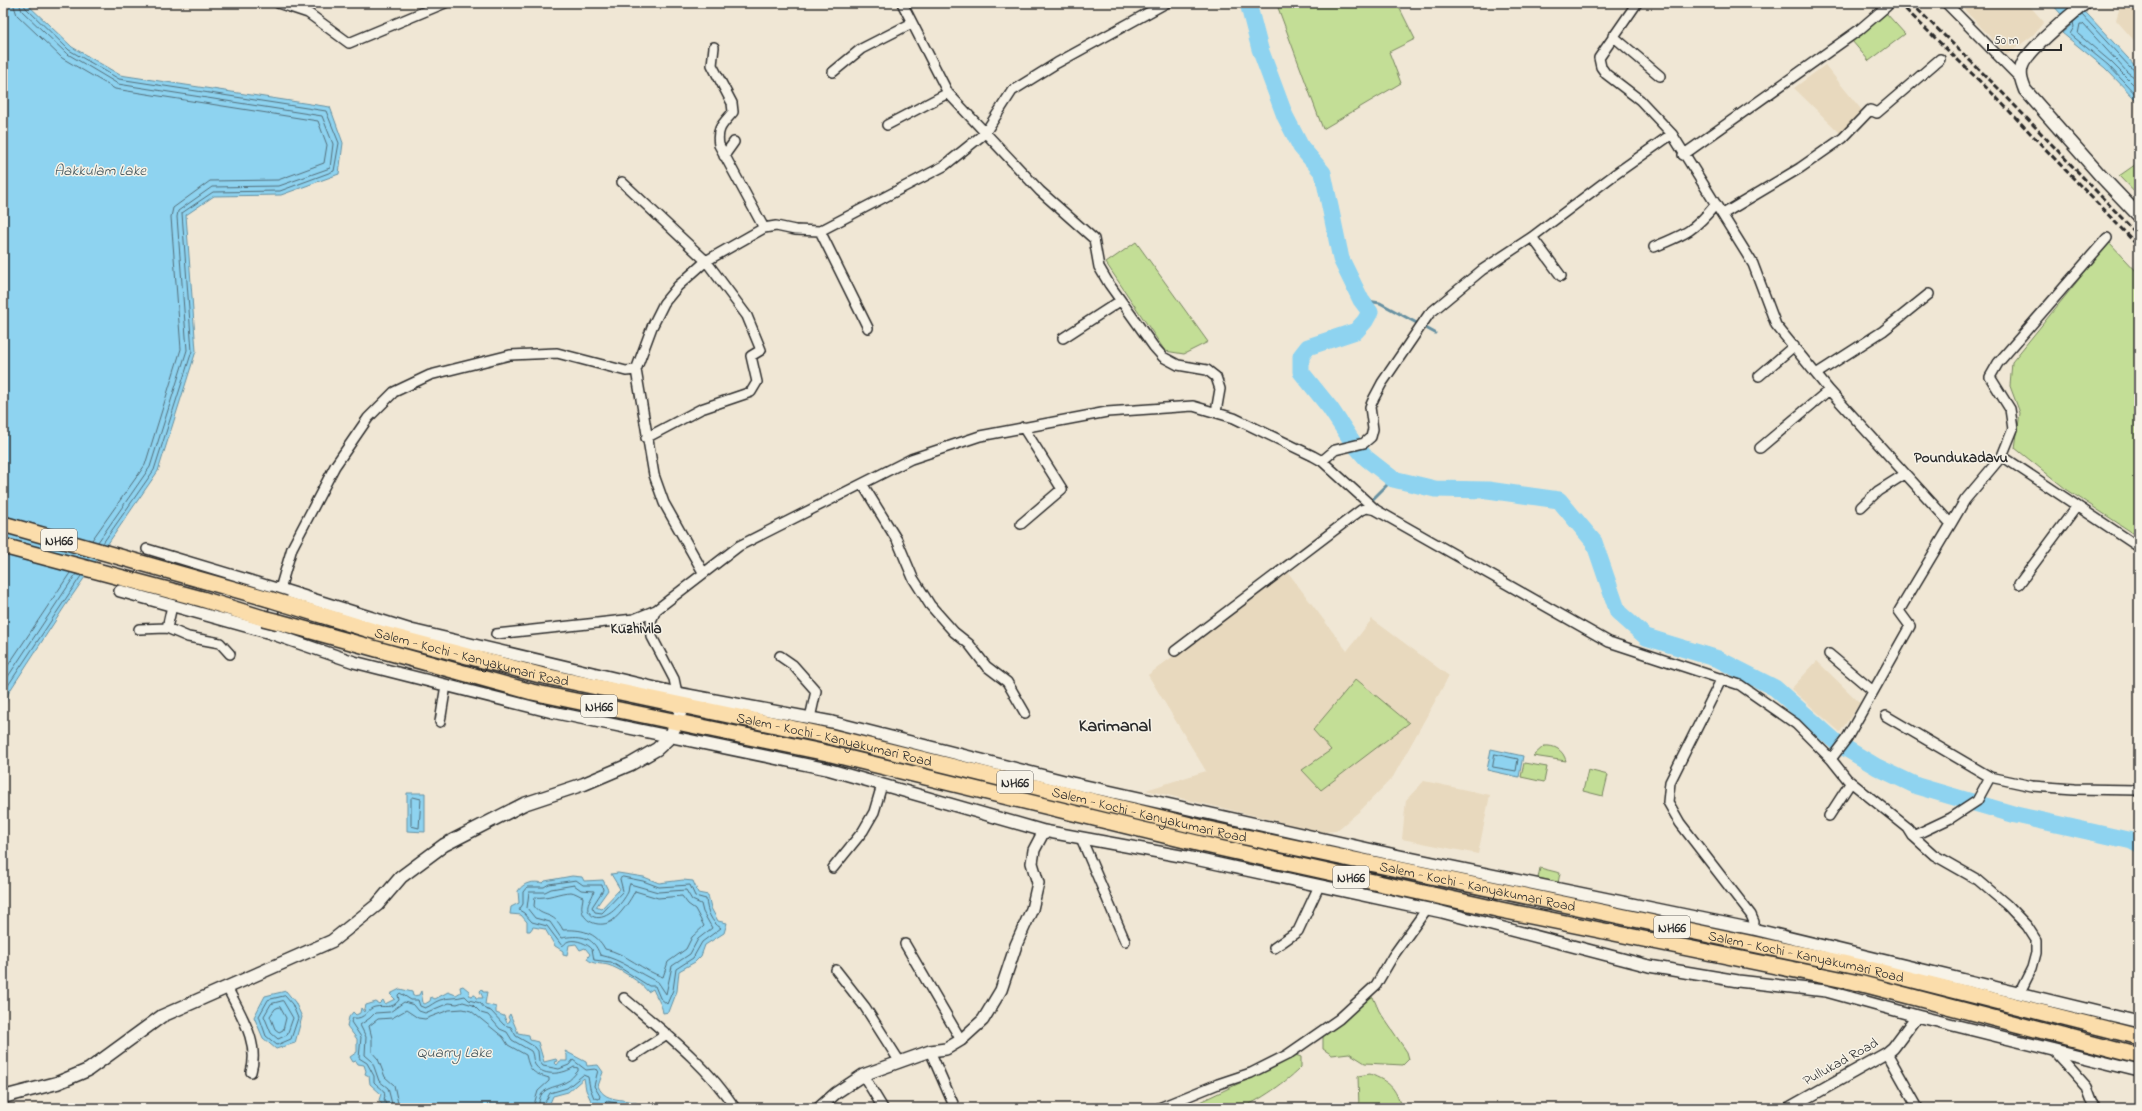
<svg xmlns="http://www.w3.org/2000/svg" width="2142" height="1111" font-family="'Indie Flower',sans-serif">
  <style>
    .built { fill: #e8d9be }
    .green { fill: #c3de96; stroke: #778460 }
    .water { fill: #8ed3f0; stroke: #6690a1 }
    .lines { fill: none; stroke-linecap: round; stroke-linejoin: round }
    .shore { stroke: #536e7a; stroke-width: 1 }
    .stream { stroke: #6690a1; stroke-width: 3 }
    .river { stroke: #8ed3f0; stroke-width: 17 }
    .minor-casing { stroke: #2b2b2b; stroke-width: 12 }
    .tertiary-casing { stroke: #2b2b2b; stroke-width: 14 }
    .secondary-casing { stroke: #2b2b2b; stroke-width: 15 }
    .trunk-casing { stroke: #2b2b2b; stroke-width: 18 }
    .minor { stroke: #f7f3e8; stroke-width: 9 }
    .tertiary { stroke: #f7f3e8; stroke-width: 11 }
    .secondary { stroke: #f7f3e8; stroke-width: 12 }
    .trunk { stroke: #fbddab; stroke-width: 15 }
    .rail { stroke: #2b2b2b; stroke-width: 3; stroke-dasharray: 6 3; stroke-linecap: butt }
    .trunk-bridge-casing { stroke: #2b2b2b; stroke-width: 18; stroke-linecap: butt }
    .trunk-bridge { stroke: #fbddab; stroke-width: 15 }
    .labels { text-anchor: middle; stroke-width: 3; stroke-linejoin: round; paint-order: stroke }
    .shield { fill: #f7f3e8; stroke: #686764; stroke-width: 1 }
    .shield-label { font-size: 13px; font-weight: bold; fill: #2b2b2b }
    .street-label { font-size: 14px; fill: #2b2b2b; stroke: #f7f3e8 }
    .water-label { font-size: 15px; font-style: italic; fill: #44555c; stroke: #f7f3e8 }
    .neighbourhood-label { font-size: 15px; font-weight: bold; fill: #2b2b2b; stroke: #f7f3e8 }
    .district-label { font-size: 18px; font-weight: bold; fill: #2b2b2b; stroke: #f7f3e8 }
  </style>
  <rect width="100%" height="100%" fill="#f0e7d5"/>
  <filter id="ink" filterUnits="userSpaceOnUse"><feTurbulence type="fractalNoise" baseFrequency=".025" numOctaves="2"/><feDisplacementMap in="SourceGraphic" scale="8" xChannelSelector="R" yChannelSelector="G"/><feConvolveMatrix kernelMatrix="1 2 1 2 8 2 1 2 1" color-interpolation-filters="sRGB"/></filter>
  <g filter="url(#ink)">
    <path class="built" d="M 1958,3 L 2027,3 L 2044,22 L 2033,35 L 2007,55 Z
      M 2121,3 L 2139,3 L 2139,46 L 2116,20 Z
      M 1825,65 L 1864,113 L 1841,134 L 1794,88 Z
      M 1287,571 L 1347,651 L 1372,619 L 1449,676 L 1393,777 L 1361,810 L 1336,831 L 1323,832 L 1146,790 L 1206,771 L 1148,675 Z
      M 1817,661 L 1860,703 L 1840,732 L 1791,689 Z
      M 1424,781 L 1490,795 L 1478,854 L 1402,839 L 1406,800 Z"/>
    <path class="green" d="M 1281,3 L 1397,3 L 1415,39 L 1389,52 L 1401,83 L 1323,129 L 1277,5 Z
      M 1886,13 L 1905,34 L 1869,61 L 1852,41 Z
      M 2139,162 L 2139,197 L 2119,176 Z
      M 1136,242 L 1208,342 L 1184,354 L 1165,351 L 1106,263 Z
      M 2109,242 L 2139,274 L 2139,537 L 2066,489 L 2015,448 L 2020,413 L 2010,386 L 2012,362 Z
      M 1356,679 L 1409,723 L 1321,790 L 1302,770 L 1331,750 L 1313,730 Z
      M 1544,746 C 1555,745 1563,750 1566,761 L 1533,756 Z
      M 1524,763 L 1547,767 L 1544,782 L 1521,777 Z
      M 1588,770 L 1608,775 L 1603,796 L 1583,791 Z
      M 1540,868 L 1560,873 L 1558,883 L 1538,878 Z
      M 1365,997 L 1373,997 L 1379,1011 L 1407,1052 L 1409,1059 L 1403,1065 L 1365,1063 L 1349,1053 L 1332,1055 L 1323,1049 L 1323,1035 Z
      M 1293,1054 L 1301,1057 L 1301,1067 C 1290,1079 1257,1103 1240,1108 C 1228,1111 1201,1108 1187,1108 L 1263,1072 Z
      M 1370,1074 C 1389,1082 1396,1087 1401,1108 L 1359,1108 L 1358,1076 Z"/>
    <path class="water" d="M 3,3 L 26,3 L 72,47 L 120,75 L 330,107 L 343,143 L 339,174 L 281,195 L 214,196 L 186,215 L 196,351 L 158,471 L 65,606 L 9,692 L 3,713 Z
      M 2051,3 L 2077,3 L 2139,70 L 2139,103 L 2105,68 L 2062,33 L 2071,25 Z
      M 1491,749 L 1523,756 L 1519,777 L 1487,770 Z
      M 407,793 L 425,793 L 425,832 L 407,831 Z
      M 618,873 L 644,877 L 659,883 L 683,880 L 693,881 L 698,893 L 708,895 L 711,908 L 718,921 L 727,923 L 724,933 L 705,945 L 701,956 L 695,962 L 679,971 L 677,991 L 669,1012 L 663,1013 C 662,1004 656,997 653,989 L 648,992 C 642,983 619,968 608,965 C 600,963 594,965 587,959 L 590,954 L 585,948 L 580,950 L 576,944 L 569,945 L 567,956 L 563,955 L 563,951 L 555,946 L 545,929 L 533,927 L 530,931 L 527,931 L 527,922 L 521,915 L 510,914 L 511,907 L 519,903 L 518,891 C 524,882 533,881 543,883 L 545,881 L 572,876 L 582,877 L 584,881 L 603,880 L 608,890 L 596,907 L 601,909 L 620,889 L 611,874 Z
      M 463,986 L 469,991 L 470,996 L 475,995 L 476,998 L 483,998 L 480,991 L 482,989 L 483,992 L 487,992 L 485,1004 L 496,1007 L 496,1013 L 504,1016 L 507,1023 L 510,1021 L 508,1017 L 510,1014 L 518,1033 L 529,1035 L 530,1040 L 538,1042 L 544,1062 L 556,1059 L 557,1061 L 554,1062 L 557,1065 L 560,1061 L 567,1061 L 567,1055 L 565,1051 L 586,1062 L 587,1066 L 598,1065 L 603,1072 L 598,1086 C 606,1106 631,1095 645,1108 L 603,1108 L 600,1103 L 592,1103 L 586,1090 L 584,1078 L 568,1092 L 553,1096 L 548,1108 L 391,1108 L 383,1106 L 379,1100 L 381,1094 L 370,1084 L 369,1076 L 365,1074 L 366,1071 L 364,1065 L 358,1064 L 356,1061 L 353,1062 L 350,1057 L 357,1052 L 357,1039 L 347,1026 L 349,1017 L 353,1012 L 356,1015 L 360,1013 L 361,1008 L 364,1012 L 366,1005 L 376,1002 L 379,1004 L 383,1000 L 385,1004 L 395,999 L 390,994 L 400,989 L 412,992 L 413,996 L 419,995 L 421,991 L 423,1003 L 425,1004 L 430,1001 L 431,997 L 435,999 L 448,992 L 456,995 L 461,992 L 460,987 Z
      M 286,991 L 295,1002 L 302,1017 L 295,1043 L 276,1049 L 263,1038 L 254,1017 L 265,996 Z"/>
    <g class="lines">
      <path class="shore" d="M 13,3 L 17,15 L 62,58 L 115,89 L 318,121 L 327,145 L 324,163 L 278,180 L 210,181 L 173,208 L 171,217 L 181,349 L 145,465 L 92,540
        M 19,3 L 22,11 L 66,53 L 118,84 L 322,116 L 333,144 L 330,168 L 279,186 L 212,187 L 178,211 L 177,217 L 187,350 L 150,467 L 98,542
        M 24,3 L 25,7 L 69,50 L 119,79 L 326,111 L 339,143 L 334,171 L 280,191 L 213,192 L 182,213 L 192,351 L 154,470 L 103,543
        M 2082,15 L 2130,67 L 2139,73
        M 2073,22 L 2074,27 L 2070,34 L 2108,65 L 2139,98
        M 2139,78 L 2134,77 L 2127,72 L 2083,24 L 2080,24 L 2078,34 L 2111,62 L 2139,90
        M 3,673 L 70,573
        M 3,684 L 76,574
        M 3,698 L 5,690 L 81,576
        M 1495,754 L 1518,759 L 1516,771 L 1493,767 Z
        M 413,797 L 421,799 L 419,828 L 411,826 L 411,799 Z
        M 623,877 L 643,881 L 659,887 L 690,885 L 695,896 L 706,899 C 707,911 711,922 721,928 L 702,942 L 693,958 L 676,969 L 673,990 L 667,1004 L 660,998 L 655,986 L 649,986 L 611,962 L 594,960 L 592,949 C 588,944 576,939 569,941 C 565,942 565,945 562,946 L 547,926 L 532,922 L 524,913 L 519,910 L 523,904 L 523,892 L 527,887 L 544,887 L 549,884 L 576,880 L 583,885 L 602,885 L 603,890 L 592,907 L 595,912 L 602,913 L 623,891 L 620,879 Z
        M 630,884 L 658,892 L 686,890 L 692,900 L 701,904 L 703,912 L 712,928 L 698,939 L 690,954 L 672,966 L 666,994 L 658,982 C 639,974 621,959 600,955 C 593,935 579,935 561,938 L 550,922 L 535,918 L 527,908 L 529,892 L 545,892 L 551,889 L 574,885 L 581,890 L 594,891 C 592,901 581,908 594,917 C 607,921 622,904 628,892 C 629,889 628,887 630,884 Z
        M 635,891 L 658,898 L 682,896 L 688,904 L 695,909 L 704,926 L 692,937 L 686,949 L 668,962 L 663,977 C 643,971 626,953 605,949 C 596,932 581,929 563,930 C 553,910 543,919 534,906 L 535,897 C 548,899 559,892 571,892 C 574,892 580,896 583,897 C 583,901 581,905 582,910 C 584,923 601,928 612,921 C 621,914 630,901 635,891 Z
        M 285,996 L 292,1004 L 298,1018 L 291,1039 L 277,1045 L 266,1036 L 259,1016 L 268,1000 Z
        M 283,1001 L 293,1018 L 287,1035 L 278,1039 L 271,1033 L 264,1016 L 271,1004 Z
        M 280,1007 L 286,1018 L 283,1030 L 279,1032 L 275,1029 L 270,1016 L 275,1009 Z
        M 388,1108 L 384,1100 C 387,1089 380,1089 374,1082 L 374,1076 L 367,1063 L 359,1058 L 361,1037 L 351,1022 L 353,1018 C 366,1020 367,1008 375,1007 C 384,1005 392,1010 399,1000 L 398,995 L 400,993 L 411,1000 L 418,1000 L 420,1006 L 425,1008 C 431,1006 434,1002 440,1000 C 449,997 455,999 465,996 L 469,1000 L 480,1003 L 485,1009 L 491,1011 L 504,1025 L 511,1027 L 516,1036 L 535,1047 L 538,1051 L 539,1061 L 543,1066 L 559,1069 L 569,1065 L 573,1060 L 586,1070 L 595,1069 L 598,1070 L 594,1086 L 600,1096 L 599,1099 L 594,1098 L 590,1088 L 588,1077 L 583,1075 L 567,1088 L 550,1093 L 544,1104 L 544,1108
        M 393,1108 L 388,1088 L 379,1081 L 372,1061 L 365,1055 L 366,1037 L 360,1025 L 370,1018 L 375,1013 L 390,1012 L 404,1002 L 414,1005 L 419,1011 L 425,1013 L 449,1003 L 457,1004 L 463,1002 L 473,1005 L 481,1013 L 488,1015 L 500,1029 L 507,1032 L 512,1040 L 531,1051 C 534,1056 532,1061 536,1066 C 544,1077 564,1074 574,1067 L 578,1068 L 578,1071 C 574,1075 571,1080 566,1082 C 556,1089 537,1085 539,1108
        M 399,1108 L 394,1085 L 385,1077 L 378,1059 L 372,1052 L 372,1038 L 369,1026 L 378,1019 L 392,1018 L 406,1010 L 418,1018 L 425,1019 L 449,1010 L 463,1009 L 471,1011 L 503,1037 L 508,1045 L 526,1055 C 530,1072 533,1073 549,1078 L 549,1081 L 538,1091 L 533,1108
        M 606,1108 L 605,1103 L 607,1101 C 618,1104 629,1103 639,1108"/>
      <path class="stream" d="M 1361,300 L 1380,303 L 1435,333
        M 1372,500 L 1393,479"/>
      <path class="river" d="M 1248,3 L 1260,49 L 1285,116 L 1301,147 L 1323,173 L 1341,259 L 1361,300 L 1370,312 L 1365,321 L 1356,331 L 1308,347 L 1301,356 L 1301,372 L 1330,408 L 1354,444 L 1366,458 L 1393,479 L 1435,489 L 1488,490 L 1559,500 L 1594,542 L 1618,612 L 1646,637 L 1718,659 L 1775,688 L 1837,743 L 1877,767 L 1917,786 L 2016,815 L 2132,841 L 2139,845"/>
      <defs>
        <path id="minor" d="M 278,3 L 308,13 L 349,43 L 445,3
          M 902,3 L 948,93 L 1040,191 L 1094,239 L 1099,267 L 1109,284 L 1154,347 L 1163,357 L 1178,365 L 1207,370 L 1216,377 L 1220,389 L 1216,412
          M 1637,3 L 1599,58 L 1601,67 L 1606,74 L 1640,100 L 1672,134 L 1753,264 L 1776,325 L 1829,390 L 1951,524 L 1965,500 L 2002,456 L 2139,547
          M 1946,3 L 2021,79
          M 1613,36 L 1660,76
          M 714,47 L 712,65 L 732,103 L 733,112 C 723,124 716,128 719,145 L 764,228
          M 833,72 L 861,49 L 912,23
          M 887,125 L 948,93
          M 1683,155 L 1859,30 L 1887,6
          M 724,156 L 734,142
          M 622,182 L 706,261 L 747,316 L 761,350 L 751,356 L 757,382 L 751,392 L 701,409 L 646,438
          M 1723,214 L 1800,168 L 1843,138 L 1870,110 L 1877,113 L 1940,59
          M 820,231 L 868,328
          M 1532,237 L 1561,276
          M 1654,247 C 1686,234 1694,231 1716,204
          M 1063,338 L 1120,301
          M 636,370 L 654,475 L 664,503 L 703,572
          M 1816,374 L 1883,331 L 1929,294
          M 1759,376 L 1794,346
          M 1760,448 L 1829,390
          M 2002,456 L 2013,429 L 2010,409 L 1990,377 L 1998,363 L 2107,238
          M 1322,461 L 1335,450 L 1364,443 L 1371,437 L 1373,429 L 1370,407 L 1374,398 L 1382,383 L 1429,314 L 1482,270 L 1532,237 L 1614,175 L 1672,134
          M 863,485 L 897,540 L 913,578 L 930,605 L 954,632 L 969,644 L 986,666 L 1007,682 L 1025,713
          M 1861,507 L 1878,491 L 1905,474
          M 1021,524 L 1062,489 L 1023,427
          M 147,549 L 280,589
          M 2019,584 L 2077,506
          M 270,623 L 292,548 L 335,466 L 368,418 L 394,392 L 430,375 L 510,355 L 557,353 L 626,371 L 636,370 L 652,327 L 664,303 L 678,286 L 706,261 L 764,228 L 776,226 L 795,230 L 820,231 L 944,166 L 985,133 L 1012,91 L 1057,63 L 1166,3
          M 167,628 L 188,637 L 220,643 L 230,654
          M 139,629 L 167,628 L 172,606
          M 496,634 L 634,619 L 656,610
          M 1175,651 L 1361,510 L 1367,508 L 1376,510
          M 1829,654 L 1873,691
          M 780,656 L 793,665 L 816,691 L 810,718
          M 1722,678 L 1670,782 L 1668,802 L 1680,823 L 1751,915 L 1754,922 L 1753,929
          M 677,693 L 674,679 L 652,637 L 651,621 L 656,610 L 739,546 L 911,459 L 980,436 L 1107,412 L 1193,406 L 1234,418 L 1313,456 L 1322,461 L 1376,510 L 1609,642 L 1740,685 L 1796,724 L 1831,759 L 1847,779 L 1908,828 L 1913,836 L 1934,855 L 1978,880 L 2007,905 L 2027,926 L 2036,940 L 2036,953 L 2032,968 L 2020,992
          M 1886,716 L 1990,777 L 2032,786 L 2074,789 L 2139,790
          M 440,722 L 446,685
          M 1831,759 L 1847,738 L 1910,626 L 1899,611 L 1951,524
          M 1829,816 L 1851,782
          M 1913,836 L 1951,818 L 1977,801 L 1990,777
          M 1081,838 L 1125,941
          M 833,868 L 863,831 L 874,812 L 882,785
          M 905,944 L 961,1040
          M 1274,948 L 1298,931 L 1319,886
          M 836,970 L 865,1007 L 900,1062
          M 227,987 C 240,1014 260,1042 251,1072
          M 624,998 C 664,1032 706,1064 735,1108
          M 2053,1049 L 2087,1087 L 2095,1108
          M 930,1051 L 955,1108
          M 1887,1053 L 1918,1108
          M 633,1056 L 667,1034
          M 863,1075 L 883,1108
          M 1159,1108 L 1218,1084 L 1251,1073 L 1287,1055 L 1339,1019 L 1376,985 L 1393,956 L 1426,910"/>
        <path id="tertiary" d="M 280,589 L 411,630 L 677,693
          M 120,591 L 267,632 L 354,662 L 552,712 L 827,769 L 1044,831 L 1186,857 L 1442,912 L 1649,966 L 1738,981 L 1826,991 L 1917,1016 L 2139,1071
          M 682,707 L 677,693 L 832,722 L 1072,783 L 1400,856 L 1753,929 L 2139,1022
          M 819,1108 L 836,1093 L 863,1075 L 930,1051 L 946,1049 L 961,1040 L 983,1020 L 1001,990 L 1016,945 L 1032,909 L 1038,883 L 1032,863 L 1034,850 L 1044,831
          M 1789,1108 L 1887,1053 L 1893,1048 L 1917,1016"/>
        <path id="secondary" d="M 2085,3 C 2071,15 2027,50 2022,66 C 2019,75 2022,82 2025,90 L 2100,175 L 2139,216
          M 3,1097 L 57,1083 L 88,1070 L 162,1016 L 332,941 L 377,905 L 401,877 L 444,845 L 524,804 L 584,784 L 631,764 L 657,749 L 669,738 L 677,723 L 682,707"/>
        <g id="trunk">
          <path d="M 3,524 L 269,599"/>
          <path d="M 3,546 L 202,599 L 263,618"/>
          <path id="s1" d="M 285,604 L 380,633 L 540,675 L 828,736 L 1203,828 L 1862,967 L 2139,1037"/>
          <path d="M 279,622 L 532,692 L 827,753 L 1201,844 L 1501,910 L 1859,983 L 2139,1056"/>
        </g>
      </defs>
      <use href="#minor" class="minor-casing"/>
      <use href="#tertiary" class="tertiary-casing"/>
      <use href="#secondary" class="secondary-casing"/>
      <use href="#trunk" class="trunk-casing"/>
      <use href="#minor" class="minor"/>
      <use href="#tertiary" class="tertiary"/>
      <use href="#secondary" class="secondary"/>
      <use href="#trunk" class="trunk"/>
      <path class="rail" d="M 1899,3 L 1992,93 L 2139,247
        M 1911,3 L 1998,88 L 2139,236"/>
      <defs>
        <path id="trunk-bridge" d="M 269,599 L 285,604
          M 263,618 L 279,622"/>
      </defs>
      <use href="#trunk-bridge" class="trunk-bridge-casing"/>
      <use href="#trunk-bridge" class="trunk-bridge"/>
    </g>
  </g>
  <g class="labels">
    <g class="shield">
      <rect x="41" y="529" width="36" height="22" rx="3"/>
      <rect x="581" y="695" width="36" height="22" rx="3"/>
      <rect x="997" y="771" width="36" height="22" rx="3"/>
      <rect x="1333" y="866" width="36" height="22" rx="3"/>
      <rect x="1654" y="916" width="36" height="22" rx="3"/>
    </g>
    <g class="shield-label">
      <text x="59" y="545">NH66</text>
      <text x="599" y="711">NH66</text>
      <text x="1015" y="787">NH66</text>
      <text x="1351" y="882">NH66</text>
      <text x="1672" y="932">NH66</text>
    </g>
    <g class="street-label">
      <text dy="5" stroke="none"><textPath href="#s1" startOffset="194">Salem - Kochi - Kanyakumari Road</textPath></text>
      <text dy="5" stroke="none"><textPath href="#s1" startOffset="566">Salem - Kochi - Kanyakumari Road</textPath></text>
      <text dy="5" stroke="none"><textPath href="#s1" startOffset="890">Salem - Kochi - Kanyakumari Road</textPath></text>
      <text dy="5" stroke="none"><textPath href="#s1" startOffset="1226">Salem - Kochi - Kanyakumari Road</textPath></text>
      <text dy="5" stroke="none"><textPath href="#s1" startOffset="1562">Salem - Kochi - Kanyakumari Road</textPath></text>
      <text transform="translate(1840 1061) rotate(-29)" y="5">Pullukad Road</text>
    </g>
    <g class="water-label">
      <text x="100" y="175">Aakkulam Lake</text>
      <text x="454" y="1057">Quarry Lake</text>
    </g>
    <g class="neighbourhood-label">
      <text x="1961" y="462">Poundukadavu</text>
      <text x="636" y="633">Kuzhivila</text>
    </g>
    <g class="district-label">
      <text x="1115" y="731">Karimanal</text>
    </g>
  </g>
  <rect width="2142" height="1111" fill="none" stroke="#f7f3e8" stroke-width="16"/>
  <rect x="8" y="8" width="2126" height="1095" fill="none" stroke="#2b2b2b" stroke-width="1.5" filter="url(#ink)"/>
  <path d="M1988 44v6h73v-6" fill="none" stroke="#2b2b2b" stroke-width="2"/>
  <text x="1994" y="44" font-size="12" fill="#2b2b2b" stroke="#f7f3e8" stroke-width="3" paint-order="stroke">50 m</text>
</svg>
